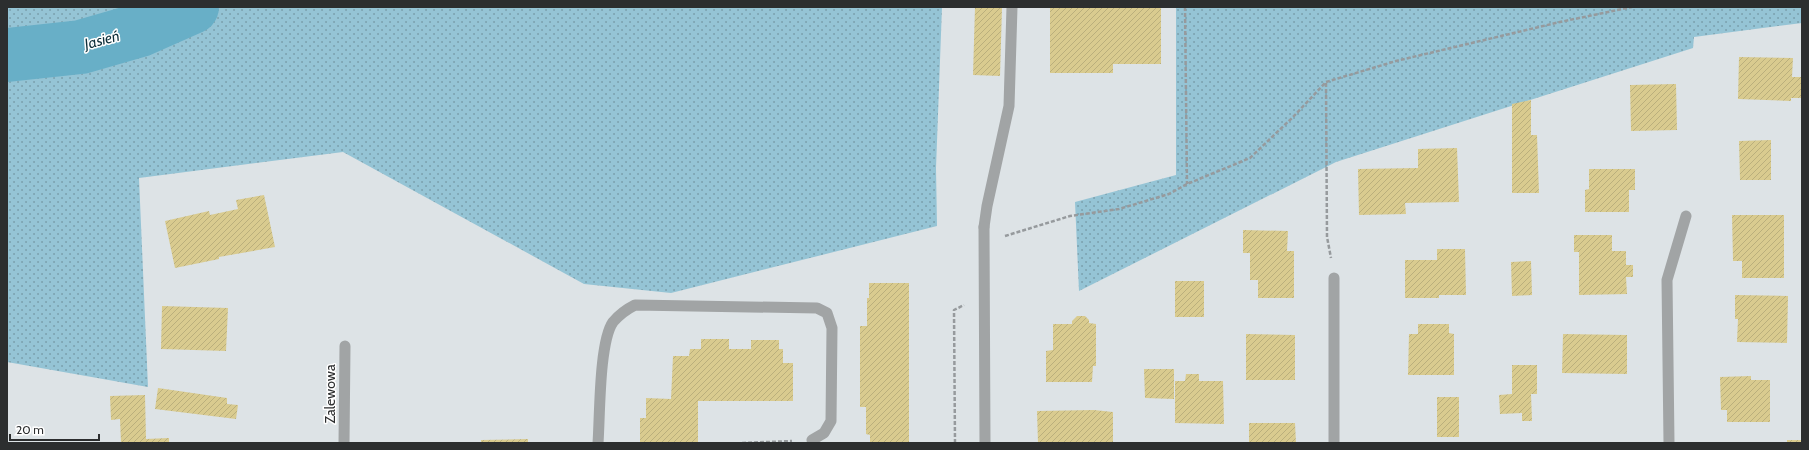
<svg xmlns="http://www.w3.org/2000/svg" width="1809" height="450" font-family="Cabin,sans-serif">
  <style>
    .grass { fill: url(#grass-dots) }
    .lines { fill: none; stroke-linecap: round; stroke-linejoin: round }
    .river { stroke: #68afc7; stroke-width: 54 }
    .building { fill: url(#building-hatch) }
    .path { stroke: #969a9d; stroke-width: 2.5; stroke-dasharray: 4 2; stroke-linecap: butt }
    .service { stroke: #a1a4a5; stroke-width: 11 }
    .minor { stroke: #a1a4a5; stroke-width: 11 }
    .labels { text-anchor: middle; stroke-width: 3; stroke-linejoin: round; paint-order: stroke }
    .street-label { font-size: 14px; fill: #2c2e2f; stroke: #fff }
    .water-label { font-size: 15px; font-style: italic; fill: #0d2f3a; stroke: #fff }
  </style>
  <defs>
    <pattern id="grass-dots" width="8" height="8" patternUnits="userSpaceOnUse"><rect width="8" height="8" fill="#95c4d5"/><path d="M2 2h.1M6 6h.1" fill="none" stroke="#7aa0ad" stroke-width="1.8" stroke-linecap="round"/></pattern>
    <pattern id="building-hatch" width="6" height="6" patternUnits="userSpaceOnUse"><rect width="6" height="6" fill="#d9cb8f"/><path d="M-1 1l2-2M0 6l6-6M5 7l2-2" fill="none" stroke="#baaf7c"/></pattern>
  </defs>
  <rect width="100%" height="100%" fill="#dde3e6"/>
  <path class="grass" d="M 7,7 L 942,7 L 936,168 L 937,226 L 671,293 L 584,284 L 343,152 L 139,178 L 148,387 L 7,362 Z
    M 1176,7 L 1802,7 L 1802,23 L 1694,37 L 1693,48 L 1336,162 L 1079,291 L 1075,202 L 1176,175 Z"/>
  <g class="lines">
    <path class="river" d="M 7,55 L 81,47 L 140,30 L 192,7"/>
  </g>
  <path class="building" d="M 975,7 L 1002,7 L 1000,76 L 973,75 Z
    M 1050,7 L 1161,7 L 1161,64 L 1113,64 L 1113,73 L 1050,73 Z
    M 1739,57 L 1793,58 L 1792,77 L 1802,77 L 1802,98 L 1791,98 L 1791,101 L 1738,99 Z
    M 1676,84 L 1677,130 L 1631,131 L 1630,85 Z
    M 1531,100 L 1531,135 L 1537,135 L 1539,193 L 1512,193 L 1512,104 Z
    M 1771,140 L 1771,180 L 1740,180 L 1739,141 Z
    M 1457,148 L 1459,202 L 1405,203 L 1406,214 L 1359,215 L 1358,169 L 1418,168 L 1418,149 Z
    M 1589,169 L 1635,169 L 1635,190 L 1629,190 L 1629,212 L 1585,212 L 1585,190 L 1589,189 Z
    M 264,195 L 275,247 L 219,257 L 219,259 L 175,268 L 165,221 L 209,211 L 210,215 L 238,209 L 236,200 Z
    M 1732,215 L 1784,215 L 1784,278 L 1742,278 L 1742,261 L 1733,261 Z
    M 1243,230 L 1288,231 L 1287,251 L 1294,251 L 1294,298 L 1258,298 L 1258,280 L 1250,280 L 1250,253 L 1243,253 Z
    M 1574,235 L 1612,235 L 1612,251 L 1626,251 L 1626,265 L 1633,265 L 1633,277 L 1626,277 L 1627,294 L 1579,295 L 1579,252 L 1574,252 Z
    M 1437,249 L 1465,249 L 1466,295 L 1439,295 L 1439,298 L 1405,298 L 1405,260 L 1437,260 Z
    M 1531,261 L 1532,295 L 1512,296 L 1511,262 Z
    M 1175,281 L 1204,281 L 1204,317 L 1175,317 Z
    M 869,283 L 909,283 L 909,443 L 870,443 L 870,435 L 866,434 L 866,407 L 860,407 L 860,326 L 867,326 L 867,298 L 869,298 Z
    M 1735,295 L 1788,296 L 1787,343 L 1737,342 L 1738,319 L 1735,319 Z
    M 162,306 L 228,308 L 226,351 L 161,349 Z
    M 1077,316 L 1085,316 L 1089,320 L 1089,323 L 1096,324 L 1096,366 L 1093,366 L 1092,382 L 1046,382 L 1046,351 L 1053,350 L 1053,324 L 1072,324 L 1072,321 Z
    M 1418,324 L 1449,324 L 1449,333 L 1454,334 L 1454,375 L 1408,375 L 1409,334 L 1418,334 Z
    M 1246,334 L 1295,335 L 1295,380 L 1246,380 Z
    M 1563,334 L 1627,335 L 1627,374 L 1562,373 Z
    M 701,339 L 729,339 L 729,349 L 751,349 L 751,340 L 779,340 L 779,349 L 783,349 L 783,363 L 793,363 L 793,401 L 698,401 L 698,443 L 640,443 L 640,418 L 646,418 L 646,398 L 671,399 L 673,356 L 689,356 L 690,349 L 701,349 Z
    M 1512,365 L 1537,365 L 1537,394 L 1531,394 L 1532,421 L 1522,421 L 1522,413 L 1500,414 L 1499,395 L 1512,394 Z
    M 1144,369 L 1174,369 L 1174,399 L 1145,398 Z
    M 1186,374 L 1199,374 L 1199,381 L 1223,381 L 1224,424 L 1175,423 L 1175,381 L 1185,381 Z
    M 1751,376 L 1751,380 L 1770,380 L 1770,422 L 1727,422 L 1727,410 L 1721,410 L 1720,377 Z
    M 158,388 L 227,398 L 227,404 L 238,405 L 236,419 L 155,409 Z
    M 145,395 L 146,439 L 169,438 L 169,443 L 121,443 L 120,419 L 111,420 L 110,396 Z
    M 1437,397 L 1459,397 L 1459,437 L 1437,437 Z
    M 1094,410 L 1113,412 L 1113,443 L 1038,443 L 1037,411 Z
    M 1249,423 L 1295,423 L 1296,443 L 1249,443 Z
    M 528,439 L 528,443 L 481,443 L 481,440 Z
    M 1787,440 L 1802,440 L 1802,443 L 1787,443 Z"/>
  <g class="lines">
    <path class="path" d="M 1185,7 L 1187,184
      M 1326,83 L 1327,237 L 1331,258
      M 1005,236 L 1070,216 L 1119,209 L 1169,194 L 1187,184 L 1250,158 L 1293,117 L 1326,82 L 1396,61 L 1560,22 L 1632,7
      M 742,443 L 792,441
      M 955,443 L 954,310 L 964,305"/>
    <path class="service" d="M 984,227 L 987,206 L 1009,106 L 1012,7
      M 598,443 C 600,416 599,342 613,322 C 619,315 627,309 635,305 L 817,308 L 827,313 L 832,328 L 831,421 L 824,433 L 812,440"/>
    <path class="minor" d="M 984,227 L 985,443
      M 1334,278 L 1334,443
      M 344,443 L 345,346
      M 1669,443 L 1667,280 L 1686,216"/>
  </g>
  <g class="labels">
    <g class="street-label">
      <text transform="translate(330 394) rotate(-90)" y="5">Zalewowa</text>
    </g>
    <g class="water-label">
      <text transform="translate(102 40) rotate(-15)" y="5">Jasień</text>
    </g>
  </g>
  <rect width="1809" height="450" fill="none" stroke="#2c2e2f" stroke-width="16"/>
  <path d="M10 434v6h89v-6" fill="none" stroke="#2c2e2f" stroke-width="2"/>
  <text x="16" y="434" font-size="12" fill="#2c2e2f" stroke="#ffffff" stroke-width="3" paint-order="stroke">20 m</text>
</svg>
